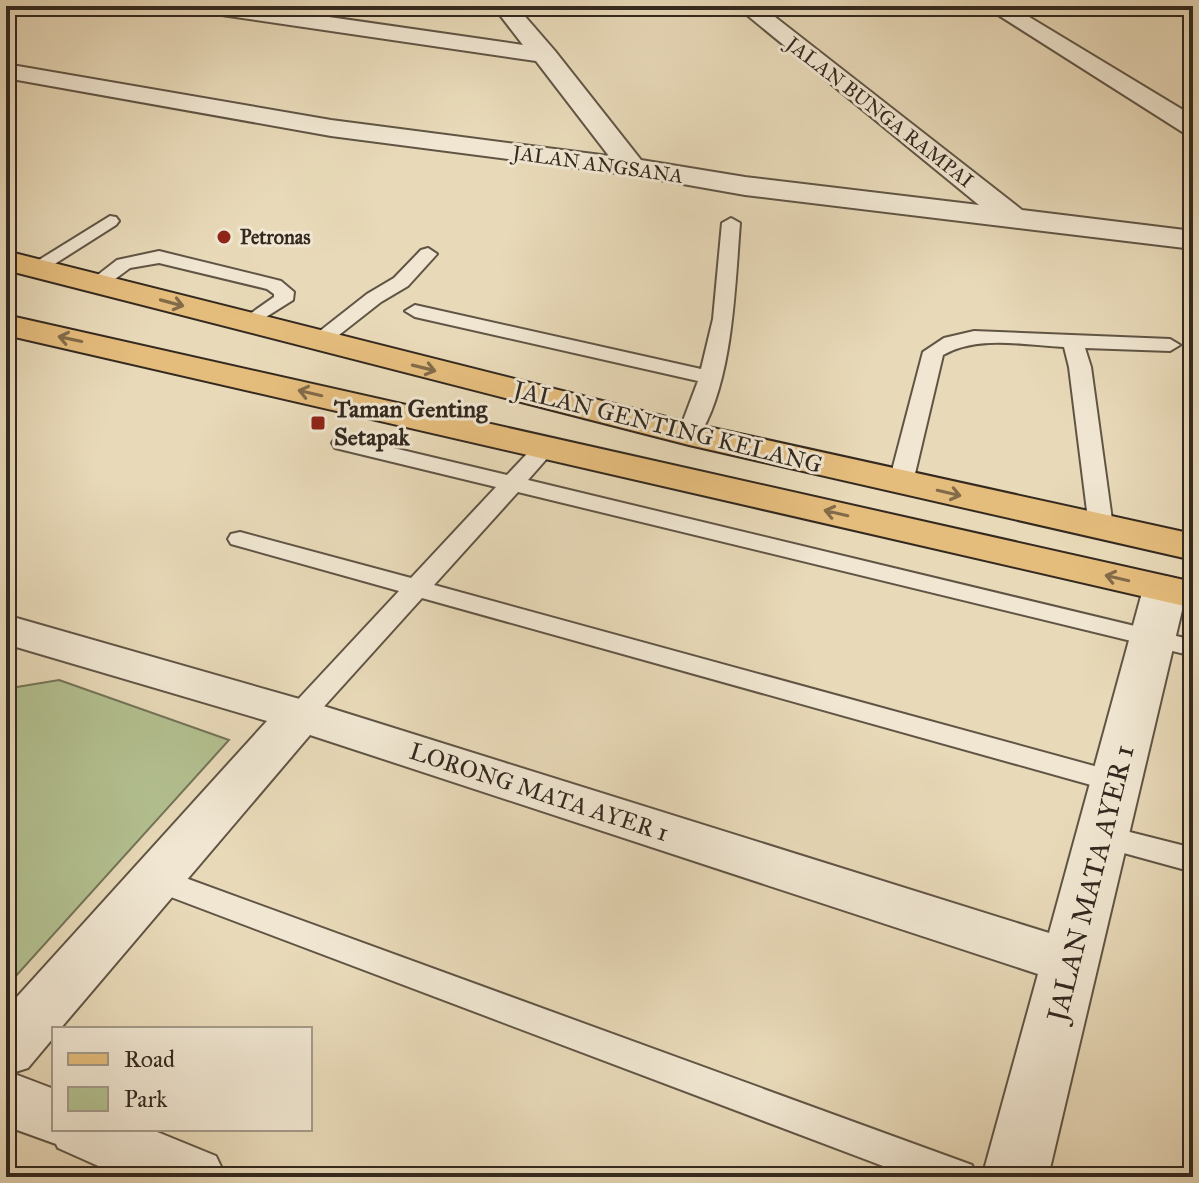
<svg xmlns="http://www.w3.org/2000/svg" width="1199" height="1183" font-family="'IM FELL Great Primer',serif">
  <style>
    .green { fill: #b3c090; stroke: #737458; stroke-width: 2 }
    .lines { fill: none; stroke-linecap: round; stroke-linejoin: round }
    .lane-casing { stroke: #605545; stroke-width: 4 }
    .street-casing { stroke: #605545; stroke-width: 4 }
    .primary-casing { stroke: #33291f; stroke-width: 4 }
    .lane { fill: #f0e6d1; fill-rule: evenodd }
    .street { fill: #f0e6d1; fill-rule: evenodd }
    .primary { fill: #e4bc7c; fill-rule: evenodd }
    .oneway { stroke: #836b49 }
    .poi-dot { fill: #8f2418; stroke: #f0e6d1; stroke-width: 3 }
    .labels { text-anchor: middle; stroke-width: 6; stroke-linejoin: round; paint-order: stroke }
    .far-street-label { font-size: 20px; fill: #33291f; stroke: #f0e6d1 }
    .far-poi-label { font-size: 20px; font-weight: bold; fill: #33291f; stroke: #f0e6d1; text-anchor: start }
    .poi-label { font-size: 24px; font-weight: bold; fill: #33291f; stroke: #f0e6d1; text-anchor: start }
    .street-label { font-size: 24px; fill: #33291f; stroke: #f0e6d1 }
    .near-street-label { font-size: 28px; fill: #33291f; stroke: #f0e6d1 }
  </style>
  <rect width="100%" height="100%" fill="#e8d9b8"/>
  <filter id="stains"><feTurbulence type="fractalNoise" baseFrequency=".0025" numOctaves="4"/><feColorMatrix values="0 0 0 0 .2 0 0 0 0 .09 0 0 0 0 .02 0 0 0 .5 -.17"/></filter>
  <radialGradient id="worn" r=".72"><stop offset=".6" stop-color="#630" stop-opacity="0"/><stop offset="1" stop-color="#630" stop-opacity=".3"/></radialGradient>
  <path class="green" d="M 59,680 L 229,740 L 6,987 L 6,695 L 17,687 Z"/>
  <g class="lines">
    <defs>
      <path id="lane" d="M 110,216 L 116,217 L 119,221 L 116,225 L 42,272 L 28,272 L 26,268 Z
        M 731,218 L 740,223 C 735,286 733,385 697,439 L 681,439 L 678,434 L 698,381 L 415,317 L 405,311 L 415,305 L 701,369 L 713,319 L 722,223 Z
        M 428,248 L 437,254 L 408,286 L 381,302 L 325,346 L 311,346 L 308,342 L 311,338 L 367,294 L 394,278 L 421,250 Z
        M 159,251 L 281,281 L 294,292 L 293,300 L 247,329 L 237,323 L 274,297 L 274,294 L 267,289 L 159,263 L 130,268 L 103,288 L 89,288 L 86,284 L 117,260 Z
        M 974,331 L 1170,339 L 1180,345 L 1170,351 L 1085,348 L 1091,367 L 1113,527 L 1110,532 L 1092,532 L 1089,527 L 1069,367 L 1064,347 C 1024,345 978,335 943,355 L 913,482 L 909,487 L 893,487 L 889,482 L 923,352 L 944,338 Z
        M 343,436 L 507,475 L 538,442 L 554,442 L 557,447 L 528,480 L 1193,640 L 1193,656 L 518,492 L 434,585 L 1127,775 L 1131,782 L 1127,789 L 1116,792 L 422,598 L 310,722 L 300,724 L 290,722 L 286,715 L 290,708 L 399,591 L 231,544 L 228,539 L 231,534 L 240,532 L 411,578 L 496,487 L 335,448 L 332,443 L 335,438 Z
        M 1102,825 L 1193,848 L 1193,872 L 1091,844 L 1086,836 L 1091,828 Z
        M 158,868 L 972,1165 L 977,1177 L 912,1177 L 147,888 L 142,880 L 147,872 Z"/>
      <path id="street" d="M 197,6 L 253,6 L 523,45 L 493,6 L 516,6 L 555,51 L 641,160 L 745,177 L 979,205 L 736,6 L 761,6 L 1022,210 L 1193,231 L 1193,249 L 745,195 L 632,175 L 331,136 L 6,78 L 6,64 L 331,120 L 609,156 L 536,61 L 208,13 Z
        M 984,6 L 1011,6 L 1193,116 L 1193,135 L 1184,133 Z
        M 1165,576 L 1181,580 L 1187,589 L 1048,1177 L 982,1177 L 1038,974 L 310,735 L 60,1029 L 54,1029 L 54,1037 L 28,1068 L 12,1073 L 54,1089 L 54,1129 L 150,1129 L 216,1156 L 226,1177 L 123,1177 L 58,1148 L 56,1144 L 6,1126 L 6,1009 L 267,721 L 6,644 L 6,615 L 317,704 L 1049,933 L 1143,589 L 1149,580 Z"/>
      <path id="primary" d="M 6,251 L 690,423 L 1193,534 L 1193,560 L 689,445 L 6,270 Z
        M 6,315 L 1193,582 L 1193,608 L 6,335 Z"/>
    </defs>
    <use href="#lane" class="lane-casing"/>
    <use href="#street" class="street-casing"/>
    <use href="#primary" class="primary-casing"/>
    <use href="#lane" class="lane"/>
    <use href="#street" class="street"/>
    <use href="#primary" class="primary"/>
  </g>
  <defs><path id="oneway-shaft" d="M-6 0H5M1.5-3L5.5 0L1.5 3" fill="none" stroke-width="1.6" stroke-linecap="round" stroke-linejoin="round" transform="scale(2)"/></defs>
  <g class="oneway">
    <use href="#oneway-shaft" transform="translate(172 303) rotate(15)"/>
    <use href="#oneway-shaft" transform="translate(70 339) rotate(-168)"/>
    <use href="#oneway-shaft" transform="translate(424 368) rotate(14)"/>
    <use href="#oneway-shaft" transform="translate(310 393) rotate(-167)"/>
    <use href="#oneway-shaft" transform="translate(949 493) rotate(13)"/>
    <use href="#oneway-shaft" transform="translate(836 513) rotate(-167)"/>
    <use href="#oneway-shaft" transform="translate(1117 578) rotate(-167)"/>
  </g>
  <g class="poi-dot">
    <circle cx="224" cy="237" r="8"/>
    <rect x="310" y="415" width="16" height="16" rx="4"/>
  </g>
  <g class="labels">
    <g class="far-street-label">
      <text transform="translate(880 112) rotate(38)" y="7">JALAN BUNGA RAMPAI</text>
      <text transform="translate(598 164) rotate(8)" y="7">JALAN ANGSANA</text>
    </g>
    <g class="far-poi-label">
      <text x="240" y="244">Petronas</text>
    </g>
    <g class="poi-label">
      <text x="334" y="417">Taman Genting<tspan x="334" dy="28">Setapak</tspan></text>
    </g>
    <g class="street-label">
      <text transform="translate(668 427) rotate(14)" y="8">JALAN GENTING KELANG</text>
      <text transform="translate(539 792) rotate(18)" y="8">LORONG MATA AYER 1</text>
    </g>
    <g class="near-street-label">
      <text transform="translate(1090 883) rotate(-76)" y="10">JALAN MATA AYER 1</text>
    </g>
  </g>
  <rect width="1199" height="1183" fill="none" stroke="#e8d9b8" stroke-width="32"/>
  <rect x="8" y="8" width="1183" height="1167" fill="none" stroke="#33291f" stroke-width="4"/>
  <rect x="16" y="16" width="1167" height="1151" fill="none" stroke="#33291f" stroke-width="2"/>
  <rect x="52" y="1027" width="260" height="104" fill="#f0e6d1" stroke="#a49a8a" stroke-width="2"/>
  <rect x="68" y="1053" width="40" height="12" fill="#e4bc7c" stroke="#a49a8a" stroke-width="2"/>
  <text x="124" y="1067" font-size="24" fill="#33291f">Road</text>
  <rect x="68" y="1087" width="40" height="24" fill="#b3c090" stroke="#a49a8a" stroke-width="2"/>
  <text x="124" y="1107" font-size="24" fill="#33291f">Park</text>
  <rect width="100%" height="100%" filter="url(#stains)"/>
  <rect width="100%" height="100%" fill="url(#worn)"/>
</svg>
